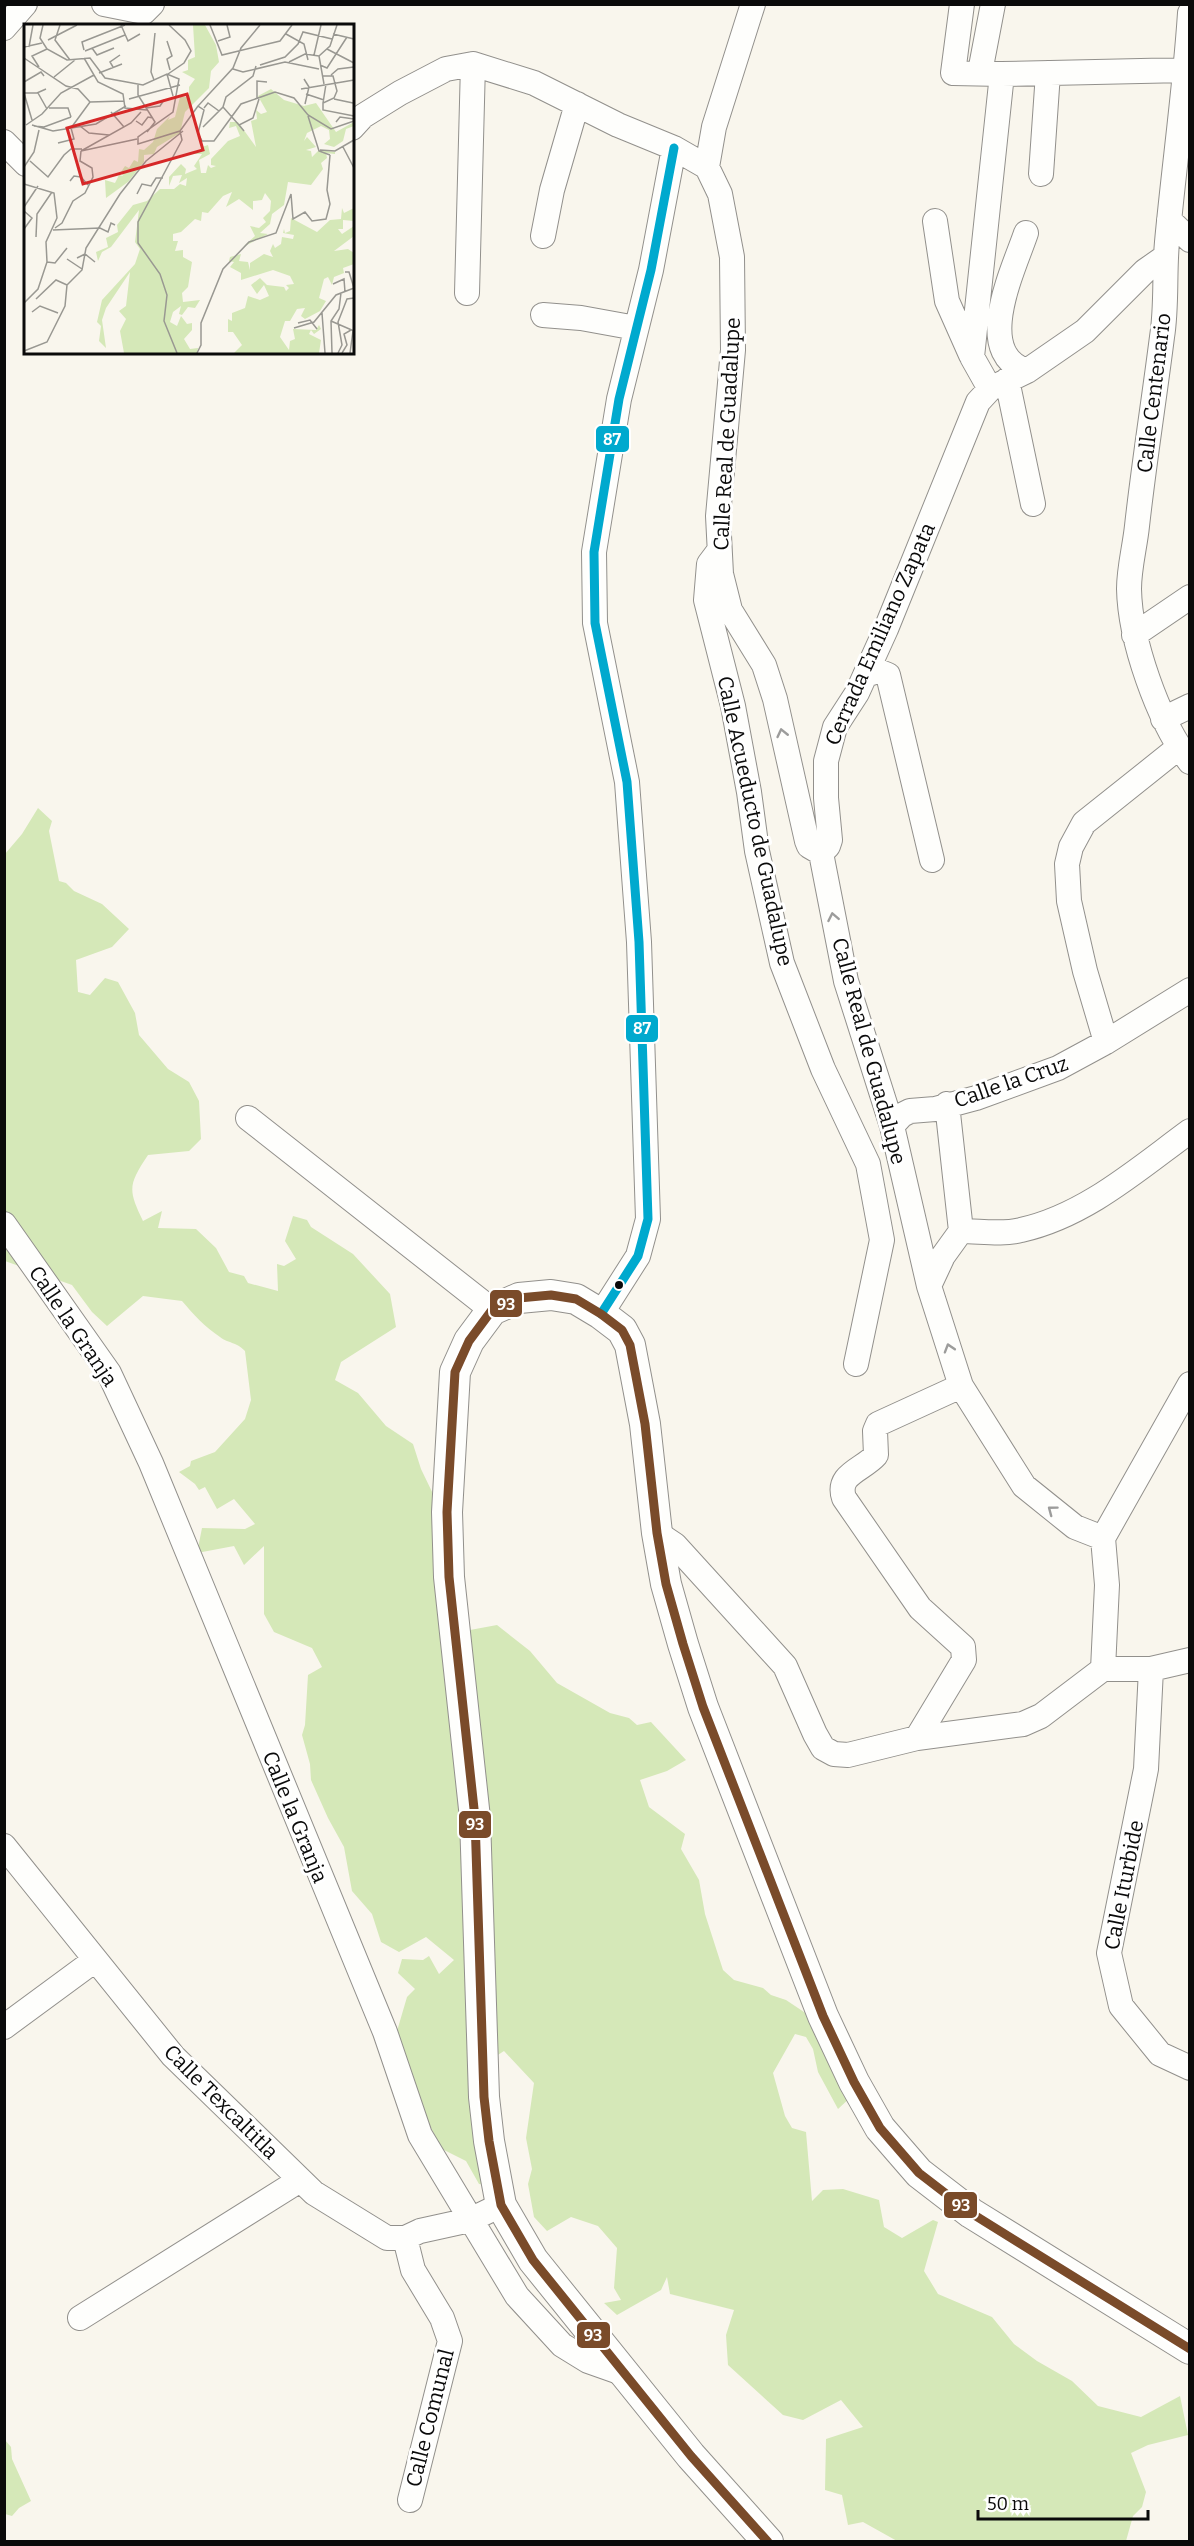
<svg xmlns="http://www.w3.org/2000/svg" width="1194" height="2546" font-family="Bitter,serif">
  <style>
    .forest { fill: #d5e8b8 }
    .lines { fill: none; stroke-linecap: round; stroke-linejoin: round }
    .minor-casing { stroke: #92908c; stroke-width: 26 }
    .tertiary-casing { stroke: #92908c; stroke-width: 32 }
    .minor { stroke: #fefefc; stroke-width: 24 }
    .tertiary { stroke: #fefefc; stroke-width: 30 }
    .bus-1-casing { stroke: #fff; stroke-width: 14 }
    .bus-2-casing { stroke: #fff; stroke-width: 14 }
    .bus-1 { stroke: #00a9ce; stroke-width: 9 }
    .bus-2 { stroke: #7a4b2a; stroke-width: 9 }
    .oneway { stroke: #9c9c9b }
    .bus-dot { fill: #0a0a0a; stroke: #fff; stroke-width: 2 }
    .labels { text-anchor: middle; stroke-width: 6; stroke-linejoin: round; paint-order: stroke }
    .street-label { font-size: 21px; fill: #0a0a0a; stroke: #fff }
    .inset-road { fill: none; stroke: #999892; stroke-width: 1.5 }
    .view { fill: #d62828; fill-opacity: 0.15; stroke: #d62828; stroke-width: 3 }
    .inset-edge { fill: none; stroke: #0a0a0a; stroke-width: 3 }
    .line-badge { stroke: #fff; stroke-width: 2 }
    .badge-label { font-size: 16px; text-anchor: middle; font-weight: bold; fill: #fff }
  </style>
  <rect width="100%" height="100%" fill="#f9f6ed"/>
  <path class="forest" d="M 38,808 L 52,821 L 49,831 L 59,881 L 66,883 L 74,891 L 102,904 L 129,929 L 112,947 L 76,960 L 78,992 L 90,995 L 105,978 L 118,982 L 135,1013 L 139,1035 L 168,1069 L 189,1082 L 199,1101 L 201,1139 L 189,1151 L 148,1155 C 128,1185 128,1190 143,1221 L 162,1211 L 158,1228 L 196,1229 L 216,1248 L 229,1272 L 244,1276 L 248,1283 L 278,1291 L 277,1264 L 284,1266 L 296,1259 L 285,1241 L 293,1216 L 307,1220 L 311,1227 L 353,1254 L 390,1294 L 396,1327 L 341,1362 L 335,1380 L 358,1393 L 386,1426 L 413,1444 L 421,1469 L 449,1527 L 442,1615 L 470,1630 L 497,1625 L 530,1651 L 557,1683 L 610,1713 L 629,1718 L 637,1725 L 651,1722 L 686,1760 L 667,1771 L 640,1780 L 649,1807 L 685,1834 L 681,1849 L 699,1880 L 705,1914 L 723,1970 L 734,1980 L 763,1988 L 771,1995 L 786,2000 L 813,2018 L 852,2096 L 838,2109 L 818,2072 L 813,2049 L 806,2037 L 795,2034 L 773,2073 L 785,2116 L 792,2128 L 806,2132 L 812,2201 L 823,2190 L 843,2189 L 879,2200 L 884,2227 L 902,2238 L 933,2220 L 938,2222 L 924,2271 L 938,2294 L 992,2317 L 1014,2344 L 1037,2361 L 1072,2381 L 1098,2406 L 1141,2417 L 1180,2396 L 1188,2435 L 1148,2445 L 1131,2453 L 1146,2492 L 1142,2507 L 1133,2516 L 1126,2541 L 897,2541 L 863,2522 L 848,2525 L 842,2495 L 825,2490 L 826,2439 L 863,2427 L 841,2400 L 803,2420 L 783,2415 L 728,2365 L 726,2335 L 734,2310 L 670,2294 L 667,2277 L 661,2290 L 617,2315 L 604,2303 L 621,2300 L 614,2288 L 617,2248 L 598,2226 L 571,2217 L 547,2231 L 534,2217 L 528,2184 L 532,2169 L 526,2138 L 534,2083 L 504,2051 L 470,2073 L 472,2129 L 506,2187 L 479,2184 L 466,2161 L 442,2149 L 429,2124 L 396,2094 L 390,2055 L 407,1997 L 415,1989 L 398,1973 L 402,1959 L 423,1960 L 429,1956 L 439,1974 L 454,1960 L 426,1937 L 399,1952 L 381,1942 L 372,1914 L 352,1891 L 344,1847 L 328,1818 L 311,1780 L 310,1764 L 302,1735 L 305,1725 L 308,1675 L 322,1667 L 312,1648 L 274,1632 L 264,1614 L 264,1546 L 244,1565 L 234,1546 L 197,1553 L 202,1528 L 245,1529 L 255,1524 L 234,1499 L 217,1509 L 205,1487 L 199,1490 L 195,1484 L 179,1472 L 190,1466 L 191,1461 L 215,1452 L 245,1419 L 251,1400 L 245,1351 C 235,1341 229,1344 220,1337 C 205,1327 193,1314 182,1301 L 143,1296 L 107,1326 L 92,1312 L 72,1285 L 5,1261 L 5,854 L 22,834 Z
    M 5,2440 L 11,2447 L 12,2459 L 31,2501 L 19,2508 L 12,2516 L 5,2514 Z"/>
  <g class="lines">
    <defs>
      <path id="minor" d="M 104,4 L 144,12 L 152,4
        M 962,4 L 953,73 L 1002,74 L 1186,70 L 1190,75
        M 1190,13 C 1185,90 1174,166 1167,242 C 1164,274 1167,306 1162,337 C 1154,400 1144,463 1137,526 C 1135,546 1129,568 1129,589 C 1130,640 1158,721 1190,762
        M 4,28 L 25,4
        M 980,72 L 993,4
        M 352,128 L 363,116 L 400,93 L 446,69 L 473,64 L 534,83 L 618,125 L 674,148 L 707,167 L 720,194 L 732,257 L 733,350 L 718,516 L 721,574 L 730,610 L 764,665 L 775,699 L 807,841 L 809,846 L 821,853 L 846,981 L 892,1126 L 929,1286 L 961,1386 L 1024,1486 L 1075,1527 L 1103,1538
        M 4,142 L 26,164
        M 707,167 L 714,127 L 753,4
        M 1041,174 L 1048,73
        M 1169,220 L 1190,240
        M 935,221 L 947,301 L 971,355
        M 1026,233 C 1014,269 972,353 1027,371
        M 543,236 L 552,190 L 577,104
        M 467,293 L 473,64
        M 543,315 L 581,318 L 636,328
        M 1007,380 L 1033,504
        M 990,389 L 972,357 L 1002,74
        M 718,552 L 709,564 L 706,600 L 733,706 L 749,792 L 757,851 L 782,963 L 823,1069 L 868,1164 L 882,1240 L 856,1364
        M 1134,635 L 1190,597
        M 865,675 L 878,671 L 888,675 L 932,860
        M 1163,719 L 1190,706
        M 821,853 L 828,846 L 830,840 L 826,798 L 826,761 L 835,727 L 857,693 L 886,629 L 978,402 L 990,389 L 1027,371 L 1085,331 L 1145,271 L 1165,257
        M 1106,1042 L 1085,971 L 1069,901 L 1067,864 L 1071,847 L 1084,823 L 1178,748
        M 248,1118 L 492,1310
        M 892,1126 L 902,1115 L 910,1111 L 935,1109 L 976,1098 L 1058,1068 L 1106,1042 L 1190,990
        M 4,1224 L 109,1373 L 151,1463 L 385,2032 L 420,2135 L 517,2296 L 562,2345 L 588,2361 L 622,2373
        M 961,1231 C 980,1231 1002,1235 1021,1230 C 1085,1216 1138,1169 1190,1131
        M 929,1286 L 943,1256 L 961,1231 L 947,1104
        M 601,1314 L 638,1256 L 648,1219 L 639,942 L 627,782 L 595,623 L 594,552 L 619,399 L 651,270 L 674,148
        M 657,1533 L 675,1545 L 785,1666 L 815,1734 L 823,1748 L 834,1754 L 848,1755 L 917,1738 L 1023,1724 L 1041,1716 L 1103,1669
        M 1103,1669 L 1107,1585 L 1103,1538 L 1190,1384
        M 1103,1669 L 1151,1669 L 1190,1660
        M 1151,1669 L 1146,1769 L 1109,1953 L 1121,2006 L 1160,2054 L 1190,2068
        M 917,1738 L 964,1660 L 963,1647 L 920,1608 L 844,1498 C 836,1474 863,1470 876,1455 L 875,1431 L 878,1424 L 961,1386
        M 4,1846 L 173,2056 L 314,2193 L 387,2238 L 405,2238 L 420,2231 L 470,2220 L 501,2205
        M 4,2027 L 95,1960
        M 405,2238 L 413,2270 L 442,2318 L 450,2341 L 410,2500
        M 80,2318 L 300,2180"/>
      <path id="tertiary" d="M 768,2542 L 691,2456 L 533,2260 L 501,2205 L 489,2141 L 484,2097 L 475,1818 L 449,1577 L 447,1512 L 455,1372 L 469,1341 L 492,1310 L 519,1298 L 551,1295 L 576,1299 L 601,1314 L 622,1330 L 630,1345 L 645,1424 L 657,1533 L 666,1584 L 683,1644 L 703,1707 L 823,2016 L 854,2082 L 880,2128 L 919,2173 L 971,2213 L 1190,2349"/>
    </defs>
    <use href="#minor" class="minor-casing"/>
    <use href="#tertiary" class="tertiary-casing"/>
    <use href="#minor" class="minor"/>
    <use href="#tertiary" class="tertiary"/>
    <defs>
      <path id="bus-1" d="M 601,1314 L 638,1256 L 648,1219 L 639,942 L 627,782 L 595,623 L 594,552 L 619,399 L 651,270 L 674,148"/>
      <path id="bus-2" d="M 768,2542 L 691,2456 L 533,2260 L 501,2205 L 489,2141 L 484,2097 L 475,1818 L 449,1577 L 447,1512 L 455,1372 L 469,1341 L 492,1310 L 519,1298 L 551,1295 L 576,1299 L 601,1314 L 622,1330 L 630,1345 L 645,1424 L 657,1533 L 666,1584 L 683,1644 L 703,1707 L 823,2016 L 854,2082 L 880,2128 L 919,2173 L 971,2213 L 1190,2349"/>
    </defs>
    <use href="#bus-1" class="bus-1-casing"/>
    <use href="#bus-2" class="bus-2-casing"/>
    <use href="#bus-1" class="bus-1"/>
    <use href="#bus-2" class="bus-2"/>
  </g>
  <defs><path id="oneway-chevron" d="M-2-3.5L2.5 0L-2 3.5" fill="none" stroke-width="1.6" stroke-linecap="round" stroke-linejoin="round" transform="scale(1.5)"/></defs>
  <g class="oneway">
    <use href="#oneway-chevron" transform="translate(782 733) rotate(-103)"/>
    <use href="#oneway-chevron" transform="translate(833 917) rotate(-101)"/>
    <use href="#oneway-chevron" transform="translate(949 1348) rotate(-107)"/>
    <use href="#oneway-chevron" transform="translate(1052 1510) rotate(-143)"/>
  </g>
  <circle class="bus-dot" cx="619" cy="1285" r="5"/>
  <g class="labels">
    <g class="street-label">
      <text transform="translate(1154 393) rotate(-83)" y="7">Calle Centenario</text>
      <text transform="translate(727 434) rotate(-87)" y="7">Calle Real de Guadalupe</text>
      <text transform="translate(880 634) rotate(-66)" y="7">Cerrada Emiliano Zapata</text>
      <text transform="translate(755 821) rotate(78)" y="7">Calle Acueducto de Guadalupe</text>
      <text transform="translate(869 1051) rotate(75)" y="7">Calle Real de Guadalupe</text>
      <text transform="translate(1011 1082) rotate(-19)" y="7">Calle la Cruz</text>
      <text transform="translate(73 1326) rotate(56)" y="7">Calle la Granja</text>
      <text transform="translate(295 1817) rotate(68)" y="7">Calle la Granja</text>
      <text transform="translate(1124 1885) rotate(-79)" y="7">Calle Iturbide</text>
      <text transform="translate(221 2102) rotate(45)" y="7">Calle Texcaltitla</text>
      <text transform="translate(430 2418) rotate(-76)" y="7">Calle Comunal</text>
    </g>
  </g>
  <g transform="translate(24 24)">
    <rect width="330" height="330" fill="#f9f6ed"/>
    <path d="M 169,1 L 181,1 L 192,21 L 195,38 L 187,47 L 185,64 L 161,88 L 156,109 L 133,123 L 130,130 L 120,131 L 120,138 L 104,158 L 82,174 L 81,156 L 91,159 L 95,151 L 99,152 L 97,148 L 101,142 L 105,144 L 110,136 L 114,138 L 115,125 L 120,126 L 129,118 L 133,105 L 146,92 L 144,96 L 151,93 L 156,73 L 165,73 L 165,63 L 171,55 L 158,48 L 164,46 L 164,36 L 171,33 ZM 247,65 L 260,76 L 280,82 L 292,79 L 312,108 L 330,98 L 330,102 L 322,105 L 319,117 L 310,123 L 300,120 L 306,115 L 305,106 L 297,102 L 283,109 L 280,117 L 283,113 L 292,123 L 282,126 L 287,127 L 288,133 L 295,126 L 311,128 L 311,130 L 302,129 L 303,134 L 297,139 L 299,145 L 287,161 L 264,158 L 260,181 L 248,190 L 246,200 L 236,209 L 244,210 L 219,223 L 231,212 L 226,202 L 235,204 L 242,198 L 239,194 L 246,187 L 247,177 L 241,169 L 238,176 L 229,177 L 229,186 L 215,175 L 202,183 L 208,168 L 199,172 L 184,189 L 178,188 L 177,197 L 171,195 L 157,208 L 149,210 L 149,217 L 154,217 L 151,227 L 159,226 L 159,233 L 168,238 L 164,263 L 158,269 L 159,278 L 176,276 L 171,284 L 164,283 L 158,291 L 155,290 L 157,282 L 149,288 L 146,298 L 153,302 L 157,292 L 163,300 L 168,299 L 168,306 L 160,315 L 166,325 L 174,324 L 173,329 L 100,329 L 96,307 L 102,295 L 95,287 L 102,282 L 106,248 L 82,284 L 78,296 L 82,324 L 75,317 L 77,302 L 73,298 L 78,276 L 111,240 L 116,225 L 111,218 L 115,186 L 87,223 L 78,228 L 74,237 L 72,228 L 84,223 L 82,214 L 94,208 L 93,201 L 109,181 L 123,177 L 136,165 L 150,165 L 156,160 L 162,162 L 163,154 L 155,159 L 158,151 L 149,152 L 145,162 L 145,153 L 157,140 L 162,145 L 161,150 L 173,145 L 170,142 L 178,130 L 170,130 L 177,125 L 179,128 L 178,123 L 184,121 L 186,130 L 175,136 L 177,149 L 182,149 L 184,141 L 187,144 L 192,142 L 187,141 L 187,135 L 204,117 L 216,112 L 212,102 L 205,104 L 206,98 L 214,98 L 232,123 L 227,97 L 233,95 L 232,86 L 237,90 L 243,88 L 234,72 ZM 318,184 L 320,189 L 330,184 L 330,197 L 319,196 L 319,205 L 314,205 L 318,210 L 330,202 L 330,212 L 310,227 L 324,225 L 330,229 L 330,240 L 319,244 L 320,249 L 310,253 L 308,261 L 304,253 L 300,255 L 295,274 L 302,277 L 296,287 L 281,295 L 277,292 L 281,284 L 273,285 L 266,297 L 261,297 L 256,313 L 265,326 L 266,317 L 271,315 L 269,305 L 292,306 L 295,301 L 297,305 L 290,310 L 287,306 L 285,310 L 297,316 L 295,329 L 210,329 L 218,321 L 209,308 L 204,308 L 204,295 L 208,297 L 208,289 L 221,284 L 224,272 L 236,276 L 245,272 L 240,261 L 233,270 L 227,261 L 236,254 L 243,261 L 260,263 L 262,267 L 265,264 L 262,261 L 270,260 L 266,252 L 249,246 L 217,256 L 217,249 L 206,243 L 210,238 L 205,237 L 206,233 L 217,230 L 215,237 L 224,238 L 226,246 L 226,239 L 240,230 L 249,233 L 246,227 L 249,220 L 251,224 L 257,220 L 258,213 L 269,215 L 270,211 L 259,209 L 260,205 L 261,209 L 266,207 L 267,194 L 293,208 L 306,196 L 317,195 Z" fill="#d5e8b8"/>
    <path class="inset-road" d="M 19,1 L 16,14 L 23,25 L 43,36 L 66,34 L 81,54 L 119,61 L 143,50 L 155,55 L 149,88 L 114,113 L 114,120 L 156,107 L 174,82M 36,1 L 31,16 L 46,36M 97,1 L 104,17 L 116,10M 186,1 L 198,31 L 256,17 L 268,1M 236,1 L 217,24 L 209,44 L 174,82 L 180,86 L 174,109 L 178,117 L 190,117 L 217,80 L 251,68 L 270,74 L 284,91 L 307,105 L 330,97M 262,10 L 280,20 L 284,36M 309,10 L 330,15M 24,16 L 53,1M 143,17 L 148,32 L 143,35 L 146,46M 194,17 L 206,13 L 203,1M 0,23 L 18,19M 5,23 L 9,1M 68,24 L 73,31 L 90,24M 303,25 L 330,39M 60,26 L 58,18 L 101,1M 61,27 L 101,11M 290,31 L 297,1M 295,32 L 306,22 L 313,1M 295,32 L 300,60M 0,34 L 42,62 L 54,65 L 66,78M 60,34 L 74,58 L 99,70 L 101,84 L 123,86M 265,38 L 281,30 L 295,32M 236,41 L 261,33 L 274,20 L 279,8 L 308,15M 296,41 L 303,44 L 323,13M 15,43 L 8,32 L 23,25M 89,43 L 86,38 L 96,31M 209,45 L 219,48 L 261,38 L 295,45M 75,49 L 98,40M 143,50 L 149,72M 144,50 L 160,39 L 167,27 L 161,16 L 145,1M 307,51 L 314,45 L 330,43M 299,52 L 309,52 L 313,67 L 310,74 L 299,79 L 299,86 L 330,92M 30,53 L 51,36M 280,55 L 285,63 L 281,80M 130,56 L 127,48 L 131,9M 0,58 L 17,48 L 20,52M 114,61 L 114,71 L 131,98 L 123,108M 277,65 L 330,56M 0,69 L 8,96M 1,69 L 13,69 L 22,65M 14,69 L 23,85M 282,70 L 300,76M 233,74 L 233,57 L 243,58M 105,75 L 156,61M 310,75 L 329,79M 299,79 L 302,60M 199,83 L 215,101M 25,84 L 44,84 L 47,93M 122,84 L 136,82 L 140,76M 180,84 L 184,79 L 195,87M 87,88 L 100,103M 284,92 L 295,127 L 306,131M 112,97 L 118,101 L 124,93 L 129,94M 312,98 L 316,93 L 330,95M 2,101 L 18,90 L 37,69 L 70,51M 8,101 L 29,107 L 72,100 L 102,82M 10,102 L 20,103 L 47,93M 56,102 L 65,109 L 85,111M 179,103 L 199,83 L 202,73 L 229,52 L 232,42M 220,107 L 215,101 L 229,94 L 235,75M 34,119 L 50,115 L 47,104 L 66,78 L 100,77M 319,123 L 330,144M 296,126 L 311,127 L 330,116M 57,127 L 107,99 L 117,88M 57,127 L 113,115M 6,137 L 24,153 L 40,131 L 47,125 L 58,125M 0,143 L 10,128 L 15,106M 46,157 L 50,152 L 57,153 L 64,161M 0,160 L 30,169 L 33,194 L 22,218 L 23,238 L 14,265 L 0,279M 113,170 L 118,160 L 127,162 L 132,154 L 139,154M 0,183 L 14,162M 0,187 L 8,194 L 0,205M 31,204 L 38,199 L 49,177 L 61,169 L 69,153 L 68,144 L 56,137 L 57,127M 29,206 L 76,204 L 84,208 L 87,199 L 91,201M 12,213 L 13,190 L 28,168M 53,234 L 61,230 L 71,238M 43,235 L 58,245M 23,238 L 31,239 L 43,224M 321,248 L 325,248 L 330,264M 309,260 L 320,255 L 321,268M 43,261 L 58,246 L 62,224 L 96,170 L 122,137 L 159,107M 12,275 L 32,256 L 43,261M 8,288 L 16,282 L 34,289M 298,289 L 301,329M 307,297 L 330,307M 274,299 L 286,296 L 293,305M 270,304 L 290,298 L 312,271 L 330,264M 0,327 L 23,318 L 41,282 L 43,261M 153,329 L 140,297 L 143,271 L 136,250 L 114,219 L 114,198 L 158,116 L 156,107M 173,329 L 177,321 L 177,299 L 199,245 L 225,218 L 252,209 L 267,170 L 269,195 L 281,188 L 288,197 L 302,195 L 306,180 L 303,166 L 306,131M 308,329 L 307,297 L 315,285 L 317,269M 314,329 L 318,321 L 314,298 L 323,275 L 330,274M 318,329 L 323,321 L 320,310 L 327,306M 326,329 L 329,307"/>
    <path class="view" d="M 163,70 L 179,126 L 59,160 L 43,104 Z"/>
    <rect width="330" height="330" class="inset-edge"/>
  </g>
  <g class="line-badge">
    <rect x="595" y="425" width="35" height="28" rx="6" fill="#00a9ce"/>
    <rect x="625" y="1014" width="34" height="29" rx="6" fill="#00a9ce"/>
    <rect x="489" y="1289" width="34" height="29" rx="6" fill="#7a4b2a"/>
    <rect x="458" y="1810" width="34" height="29" rx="6" fill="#7a4b2a"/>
    <rect x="943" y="2191" width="35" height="28" rx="6" fill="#7a4b2a"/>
    <rect x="576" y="2321" width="35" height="28" rx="6" fill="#7a4b2a"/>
  </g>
  <g class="badge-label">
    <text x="612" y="445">87</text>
    <text x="642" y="1034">87</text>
    <text x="506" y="1310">93</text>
    <text x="475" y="1830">93</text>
    <text x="961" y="2211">93</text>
    <text x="593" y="2341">93</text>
  </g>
  <rect width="1194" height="2546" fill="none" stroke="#0a0a0a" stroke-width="12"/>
  <path d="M978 2510v9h170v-9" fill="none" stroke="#0a0a0a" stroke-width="3"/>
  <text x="987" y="2510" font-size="18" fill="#0a0a0a" stroke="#ffffff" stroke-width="4.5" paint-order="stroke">50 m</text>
</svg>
